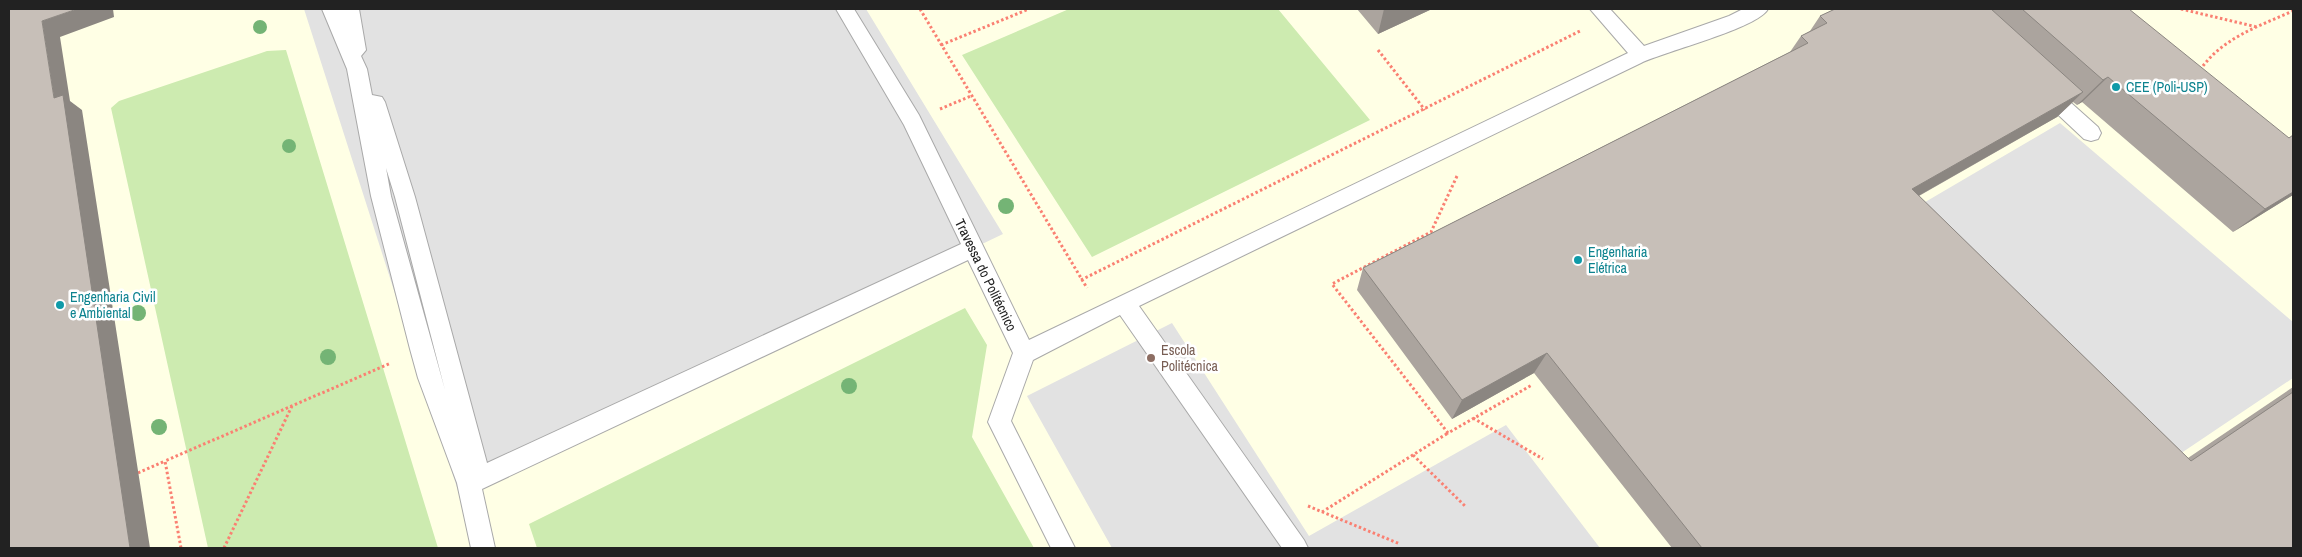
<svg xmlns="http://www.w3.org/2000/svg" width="2302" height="557" font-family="'Archivo Narrow',sans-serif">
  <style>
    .education { fill: #ffffe5 }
    .grass { fill: #cdebb0 }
    .parking { fill: #e2e2e2 }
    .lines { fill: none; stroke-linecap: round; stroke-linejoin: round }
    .service-casing { stroke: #a9a9a9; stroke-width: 2 }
    .path { stroke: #fa8072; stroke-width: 3; stroke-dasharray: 2.5 2.5; stroke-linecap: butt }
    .service { fill: #fff; fill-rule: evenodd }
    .tree { fill: #74b475 }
    .wall { fill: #aba49e }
    .shaded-wall { fill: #8b8681 }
    .building { fill: #c7bfb8; stroke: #8b8681 }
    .culture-dot { fill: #0f9aa8; stroke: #fff; stroke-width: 2 }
    .education-dot { fill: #8d6e63; stroke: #fff; stroke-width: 2 }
    .labels { text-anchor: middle; stroke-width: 5; stroke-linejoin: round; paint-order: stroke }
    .culture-label { font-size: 14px; fill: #0d838f; stroke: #fff; text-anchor: start }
    .street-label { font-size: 14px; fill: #222; stroke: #fff }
    .education-label { font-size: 14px; fill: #785e54; stroke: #fff; text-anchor: start }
  </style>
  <rect width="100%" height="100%" fill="#f2efe9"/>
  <path class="education" d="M 9,9 L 2293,9 L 2293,548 L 9,548 Z"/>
  <path class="grass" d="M 1069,9 L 1278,9 L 1370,120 L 1092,257 L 962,55 Z
    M 286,50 L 438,548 L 208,548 L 111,108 L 119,101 L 267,51 Z
    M 965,308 L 987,345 L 972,437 L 1034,548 L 537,548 L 529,524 Z"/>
  <path class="parking" d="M 304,9 L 866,9 L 1003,234 L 459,494 Z
    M 2060,123 L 2293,322 L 2293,378 L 2159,468 L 1903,215 Z
    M 1172,323 L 1309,536 L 1506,425 L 1600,548 L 1112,548 L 1027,396 Z"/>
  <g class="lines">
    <defs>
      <path id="service" d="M 322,9 L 359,9 L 366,50 L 361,56 L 367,69 L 372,95 L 382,97 L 385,102 L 415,197 L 487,463 L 961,244 L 904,125 L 836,9 L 854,9 L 919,115 L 1029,340 L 1628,53 L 1590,9 L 1610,9 L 1644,46 L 1729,16 L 1743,9 L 1768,9 C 1758,28 1666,51 1641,63 C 1474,144 1306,225 1139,306 L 1304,540 L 1308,548 L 1282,548 L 1120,315 L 1033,360 L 1011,421 L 1075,548 L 1051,548 L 988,422 L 1013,353 L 968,260 L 482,489 L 495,548 L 471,548 L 457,483 L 418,378 L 410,349 L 371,196 L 347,69 ZM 386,168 L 395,197 L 445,390 L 391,196 Z
        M 2044,82 L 2051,85 L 2098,127 L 2101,133 L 2098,139 L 2091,141 L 2084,139 L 2037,95 L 2034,90 L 2037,85 Z"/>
    </defs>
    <use href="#service" class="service-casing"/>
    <path class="path" d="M 920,9 L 1087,288
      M 2181,9 L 2257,27
      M 941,45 L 1029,9
      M 1378,50 L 1425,110
      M 2200,70 C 2222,38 2259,26 2293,11
      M 940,109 L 971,96
      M 1457,176 L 1431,232 L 1332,284 L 1448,433 L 1532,385
      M 1081,280 L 1582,30
      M 1473,418 L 1543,459
      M 1413,455 L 1465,506
      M 138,473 L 165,461
      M 1308,506 L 1400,544
      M 1322,512 L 1448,433
      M 181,548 L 165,461 L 391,363
      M 224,548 L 292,406"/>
    <use href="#service" class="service"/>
  </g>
  <g class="tree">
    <circle cx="260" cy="27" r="7"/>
    <circle cx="289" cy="146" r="7"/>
    <circle cx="1006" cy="206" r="8"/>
    <circle cx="138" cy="313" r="8"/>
    <circle cx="328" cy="357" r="8"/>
    <circle cx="849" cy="386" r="8"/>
    <circle cx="159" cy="427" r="8"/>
  </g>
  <path class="wall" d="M 1357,9 L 1432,9 L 1378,34 Z
    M 1835,9 L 2129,9 L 2293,195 L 2233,232 L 2082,102 L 2077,105 L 2073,102 L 2057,117 L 1919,196 L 2188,458 L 2293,387 L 2293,548 L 1672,548 L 1534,373 L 1452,419 L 1357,290 L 1363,268 L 1790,52 L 1801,36 L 1810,31 L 1820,16 Z"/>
  <path class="shaded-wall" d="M 77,9 L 113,9 L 114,17 L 60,37 L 70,101 L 82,110 L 150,548 L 130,548 L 54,98 L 42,21 Z
    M 1384,9 L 1432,9 L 1378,34 Z
    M 2108,77 L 2082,102 L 2077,105 L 2103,80 Z
    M 2083,92 L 2057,117 L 1890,212 L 1912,189 Z
    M 2293,192 L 2293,195 L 2233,232 L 2265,209 Z
    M 1547,353 L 1534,373 L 1452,419 L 1462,400 Z"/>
  <path class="building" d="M 9,9 L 77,9 L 42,21 L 54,98 L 63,95 L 130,548 L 9,548 Z
    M 1835,9 L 1991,9 L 2083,92 L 1912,189 L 2191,461 L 2293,392 L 2293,548 L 1702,548 L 1547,353 L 1462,400 L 1363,268 L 1808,43 L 1801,36 L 1827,23 L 1820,16 Z
    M 2022,9 L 2129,9 L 2289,138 L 2293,135 L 2293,192 L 2265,209 L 2108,77 L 2103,80 Z"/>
  <g class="culture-dot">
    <circle cx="2116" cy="87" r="5"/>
    <circle cx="1578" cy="260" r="5"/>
    <circle cx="60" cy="305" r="5"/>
  </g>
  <circle class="education-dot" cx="1151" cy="358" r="5"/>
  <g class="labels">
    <g class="culture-label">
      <text x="2126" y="92">CEE (Poli-USP)</text>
      <text x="1588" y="257">Engenharia<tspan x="1588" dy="16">Elétrica</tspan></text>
      <text x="70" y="302">Engenharia Civil<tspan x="70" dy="16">e Ambiental</tspan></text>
    </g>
    <g class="street-label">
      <text transform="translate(986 275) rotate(64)" y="5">Travessa do Politécnico</text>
    </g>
    <g class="education-label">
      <text x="1161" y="355">Escola<tspan x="1161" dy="16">Politécnica</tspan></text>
    </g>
  </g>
  <rect width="2302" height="557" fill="none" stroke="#222222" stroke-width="20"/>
</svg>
